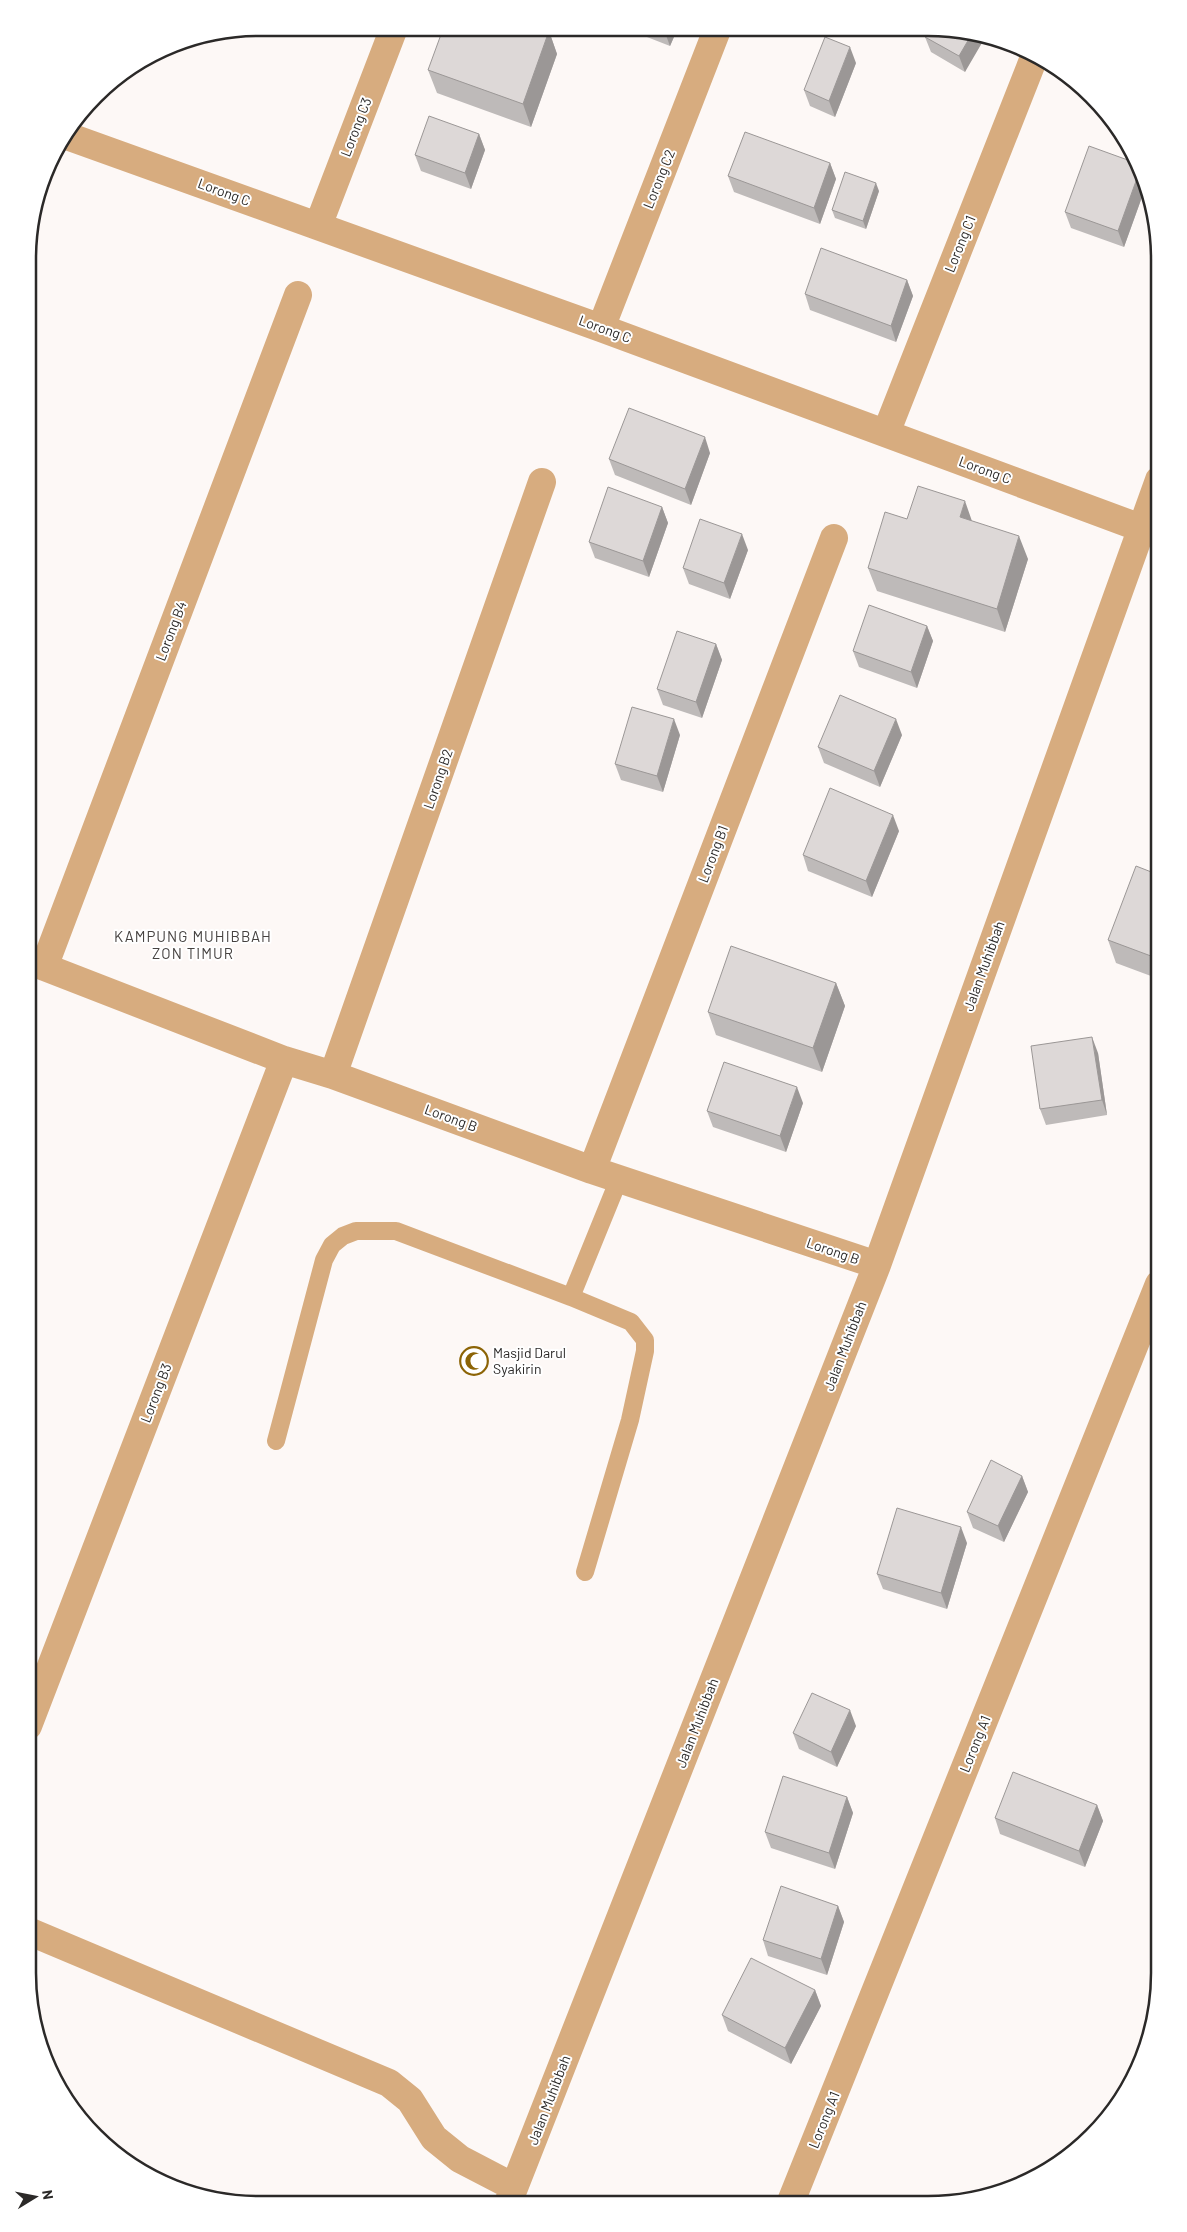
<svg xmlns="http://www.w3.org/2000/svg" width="1187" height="2232" font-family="Barlow,sans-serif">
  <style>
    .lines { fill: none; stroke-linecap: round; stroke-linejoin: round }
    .service { stroke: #d7ac7f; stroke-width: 18 }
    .minor { stroke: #d7ac7f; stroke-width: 28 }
    .wall { fill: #bebab9 }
    .shaded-wall { fill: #9b9796 }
    .building { fill: #ddd8d7; stroke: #9b9796 }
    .labels { text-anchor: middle; stroke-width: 4; stroke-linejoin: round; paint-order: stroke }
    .street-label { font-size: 14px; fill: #2b2928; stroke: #fff }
    .poi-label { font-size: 14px; fill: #2b2928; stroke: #fff; text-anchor: start }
    .neighbourhood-label { font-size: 15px; letter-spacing: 1px; fill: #464240; stroke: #fff }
    .rim { fill: none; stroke: #2b2928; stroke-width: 2.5 }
  </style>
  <rect width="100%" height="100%" fill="#fdf8f6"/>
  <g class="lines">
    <path class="service" d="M 276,1441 L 324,1260 L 332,1245 L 343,1236 L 356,1231 L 396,1231 L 571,1297
      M 585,1572 L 630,1420 L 645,1351 L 645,1340 L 631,1322 L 571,1297 L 619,1179"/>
    <path class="minor" d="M 67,136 L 601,328 L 1141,528
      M 318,226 L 394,28
      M 601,328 L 717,30
      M 886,433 L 1035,55
      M 29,961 L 284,1060 L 333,1075 L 592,1170 L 877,1265
      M 44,967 L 298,295
      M 333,1075 L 542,482
      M 592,1170 L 834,538
      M 28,1726 L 284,1060
      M 28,1931 L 389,2083 L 410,2100 L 434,2138 L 460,2159 L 514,2187
      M 508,2203 L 877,1265 L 1159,480
      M 790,2204 L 1159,1284"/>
  </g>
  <path class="wall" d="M 629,30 L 677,30 L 670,46 Z
    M 549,31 L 557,54 L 531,127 L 437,93 L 428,70 Z
    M 973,32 L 965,72 L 931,52 L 925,37 Z
    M 856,63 L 835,117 L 810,106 L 804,90 Z
    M 1106,114 L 1120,130 L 1123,136 L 1112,132 L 1106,116 Z
    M 479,134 L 485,150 L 471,189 L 421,171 L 415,155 Z
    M 830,163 L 836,179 L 820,224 L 734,192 L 728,176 Z
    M 1136,163 L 1147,183 L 1124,247 L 1071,228 L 1065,212 Z
    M 879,191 L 866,229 L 835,218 L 832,210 Z
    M 907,280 L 913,296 L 896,342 L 810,310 L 805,294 Z
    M 710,453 L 691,505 L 615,475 L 609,459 Z
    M 662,507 L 668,523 L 649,577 L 595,558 L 589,542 Z
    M 907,519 L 1028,559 L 1005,632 L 877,591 L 868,568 Z
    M 748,550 L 730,599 L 689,584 L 683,568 Z
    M 927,626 L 933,641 L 917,688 L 859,667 L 853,651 Z
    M 716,644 L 722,660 L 702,718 L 663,705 L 657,689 Z
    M 680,735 L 663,792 L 621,780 L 615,764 Z
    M 902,735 L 880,787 L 824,763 L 818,747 Z
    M 899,831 L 872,897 L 808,871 L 803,855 Z
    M 1159,875 L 1159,979 L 1116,963 L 1108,940 Z
    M 836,983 L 845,1006 L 822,1072 L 716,1035 L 708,1012 Z
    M 1098,1053 L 1107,1115 L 1046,1125 L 1040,1109 Z
    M 803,1103 L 786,1152 L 713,1127 L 707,1111 Z
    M 1022,1476 L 1028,1492 L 1004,1542 L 973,1528 L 967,1512 Z
    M 967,1543 L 947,1609 L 883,1589 L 877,1574 Z
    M 856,1726 L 837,1767 L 799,1749 L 793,1733 Z
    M 847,1797 L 853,1813 L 835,1869 L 771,1848 L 765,1832 Z
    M 1097,1805 L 1103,1821 L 1085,1867 L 1000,1834 L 995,1818 Z
    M 838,1906 L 844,1922 L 827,1975 L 768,1956 L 763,1940 Z
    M 815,1990 L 821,2006 L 791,2064 L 728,2031 L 722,2015 Z"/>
  <path class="shaded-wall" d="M 664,30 L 677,30 L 670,46 Z
    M 549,31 L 557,54 L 531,127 L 523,104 Z
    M 973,32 L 986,36 L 965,72 L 959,56 Z
    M 850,47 L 856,63 L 835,117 L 829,101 Z
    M 479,134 L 485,150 L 471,189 L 465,173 Z
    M 830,163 L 836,179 L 820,224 L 814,208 Z
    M 1140,170 L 1147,183 L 1124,247 L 1118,231 Z
    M 876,183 L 879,191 L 866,229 L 863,221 Z
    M 907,280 L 913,296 L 896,342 L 891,326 Z
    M 705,437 L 710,453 L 691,505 L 685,489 Z
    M 965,501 L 973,524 L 960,517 Z
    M 662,507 L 668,523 L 649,577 L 643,561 Z
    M 742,534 L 748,550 L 730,599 L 724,583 Z
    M 1019,536 L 1028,559 L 1005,632 L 997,609 Z
    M 927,626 L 933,641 L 917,688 L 911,672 Z
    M 716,644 L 722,660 L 702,718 L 696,702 Z
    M 674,719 L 680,735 L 663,792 L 657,776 Z
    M 896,719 L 902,735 L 880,787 L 874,771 Z
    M 893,815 L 899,831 L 872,897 L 866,881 Z
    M 836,983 L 845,1006 L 822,1072 L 813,1048 Z
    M 1092,1037 L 1098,1053 L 1107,1115 L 1102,1100 Z
    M 797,1087 L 803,1103 L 786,1152 L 780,1136 Z
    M 1022,1476 L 1028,1492 L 1004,1542 L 998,1526 Z
    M 961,1527 L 967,1543 L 947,1609 L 941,1593 Z
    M 850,1710 L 856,1726 L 837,1767 L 831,1752 Z
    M 847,1797 L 853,1813 L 835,1869 L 829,1853 Z
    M 1097,1805 L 1103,1821 L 1085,1867 L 1079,1851 Z
    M 838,1906 L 844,1922 L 827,1975 L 821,1959 Z
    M 815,1990 L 821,2006 L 791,2064 L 785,2048 Z"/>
  <path class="building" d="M 443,29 L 544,29 L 549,31 L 523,104 L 428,70 Z
    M 928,32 L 973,32 L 959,56 L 925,37 Z
    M 825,37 L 850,47 L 829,101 L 804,90 Z
    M 429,116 L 479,134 L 465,173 L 415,155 Z
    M 745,132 L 830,163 L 814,208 L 728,176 Z
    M 1089,146 L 1136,163 L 1140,170 L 1118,231 L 1065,212 Z
    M 845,172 L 876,183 L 863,221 L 832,210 Z
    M 821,248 L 907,280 L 891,326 L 805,294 Z
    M 629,408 L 705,437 L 685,489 L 609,459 Z
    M 918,486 L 965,501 L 960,517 L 1019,536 L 997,609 L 868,568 L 885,512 L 907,519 Z
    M 608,487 L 662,507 L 643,561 L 589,542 Z
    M 700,519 L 742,534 L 724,583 L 683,568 Z
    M 869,605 L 927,626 L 911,672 L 853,651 Z
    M 677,631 L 716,644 L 696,702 L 657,689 Z
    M 840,695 L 896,719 L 874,771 L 818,747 Z
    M 632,707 L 674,719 L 657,776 L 615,764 Z
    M 830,788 L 893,815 L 866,881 L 803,855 Z
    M 1136,866 L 1159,875 L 1159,959 L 1108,940 Z
    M 731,946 L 836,983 L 813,1048 L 708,1012 Z
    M 1092,1037 L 1102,1100 L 1040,1109 L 1031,1046 Z
    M 724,1062 L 797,1087 L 780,1136 L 707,1111 Z
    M 991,1460 L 1022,1476 L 998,1526 L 967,1512 Z
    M 897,1508 L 961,1527 L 941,1593 L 877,1574 Z
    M 812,1693 L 850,1710 L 831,1752 L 793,1733 Z
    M 1013,1772 L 1097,1805 L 1079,1851 L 995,1818 Z
    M 783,1776 L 847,1797 L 829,1853 L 765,1832 Z
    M 781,1886 L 838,1906 L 821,1959 L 763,1940 Z
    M 751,1958 L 815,1990 L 785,2048 L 722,2015 Z"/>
  <defs>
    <symbol id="mosque-ring" viewBox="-11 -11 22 22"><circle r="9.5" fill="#fff" stroke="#8c6406" stroke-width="1.5"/><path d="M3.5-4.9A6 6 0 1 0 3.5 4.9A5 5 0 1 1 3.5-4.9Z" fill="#8c6406"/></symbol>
  </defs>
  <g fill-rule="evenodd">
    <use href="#mosque-ring" x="458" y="1345" width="32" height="32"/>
  </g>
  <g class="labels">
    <g class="street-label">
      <text transform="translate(356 127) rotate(-69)" y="5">Lorong C3</text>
      <text transform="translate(659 179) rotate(-68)" y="5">Lorong C2</text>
      <text transform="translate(224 192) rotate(20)" y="5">Lorong C</text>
      <text transform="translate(960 244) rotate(-68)" y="5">Lorong C1</text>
      <text transform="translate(605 329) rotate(20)" y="5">Lorong C</text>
      <text transform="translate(985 470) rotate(20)" y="5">Lorong C</text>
      <text transform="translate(171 631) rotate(-69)" y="5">Lorong B4</text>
      <text transform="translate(438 779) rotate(-71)" y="5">Lorong B2</text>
      <text transform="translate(713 854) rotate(-69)" y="5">Lorong B1</text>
      <text transform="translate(984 966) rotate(-70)" y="5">Jalan Muhibbah</text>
      <text transform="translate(451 1118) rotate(20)" y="5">Lorong B</text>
      <text transform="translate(833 1251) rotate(19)" y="5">Lorong B</text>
      <text transform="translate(845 1346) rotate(-69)" y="5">Jalan Muhibbah</text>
      <text transform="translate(156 1393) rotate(-69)" y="5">Lorong B3</text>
      <text transform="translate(697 1723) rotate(-69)" y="5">Jalan Muhibbah</text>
      <text transform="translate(975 1744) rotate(-68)" y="5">Lorong A1</text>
      <text transform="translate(549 2100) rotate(-69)" y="5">Jalan Muhibbah</text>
      <text transform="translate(824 2120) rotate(-68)" y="5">Lorong A1</text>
    </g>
    <g class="poi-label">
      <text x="493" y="1358">Masjid Darul<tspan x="493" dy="16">Syakirin</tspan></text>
    </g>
    <g class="neighbourhood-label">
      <text x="193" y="942">KAMPUNG MUHIBBAH<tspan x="193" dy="17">ZON TIMUR</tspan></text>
    </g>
  </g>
  <path d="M0 0H1187V2232H0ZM259 36H928A223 223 0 0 1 1151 259V1973A223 223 0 0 1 928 2196H259A223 223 0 0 1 36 1973V259A223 223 0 0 1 259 36Z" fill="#fff" fill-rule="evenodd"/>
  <path class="rim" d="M259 36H928A223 223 0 0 1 1151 259V1973A223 223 0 0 1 928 2196H259A223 223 0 0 1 36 1973V259A223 223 0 0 1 259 36Z"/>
  <g transform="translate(35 2197) rotate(80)" stroke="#ffffff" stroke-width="4" paint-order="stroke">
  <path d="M0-4L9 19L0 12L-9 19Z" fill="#2b2928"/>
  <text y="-8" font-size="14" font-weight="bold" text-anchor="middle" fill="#2b2928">N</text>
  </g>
</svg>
